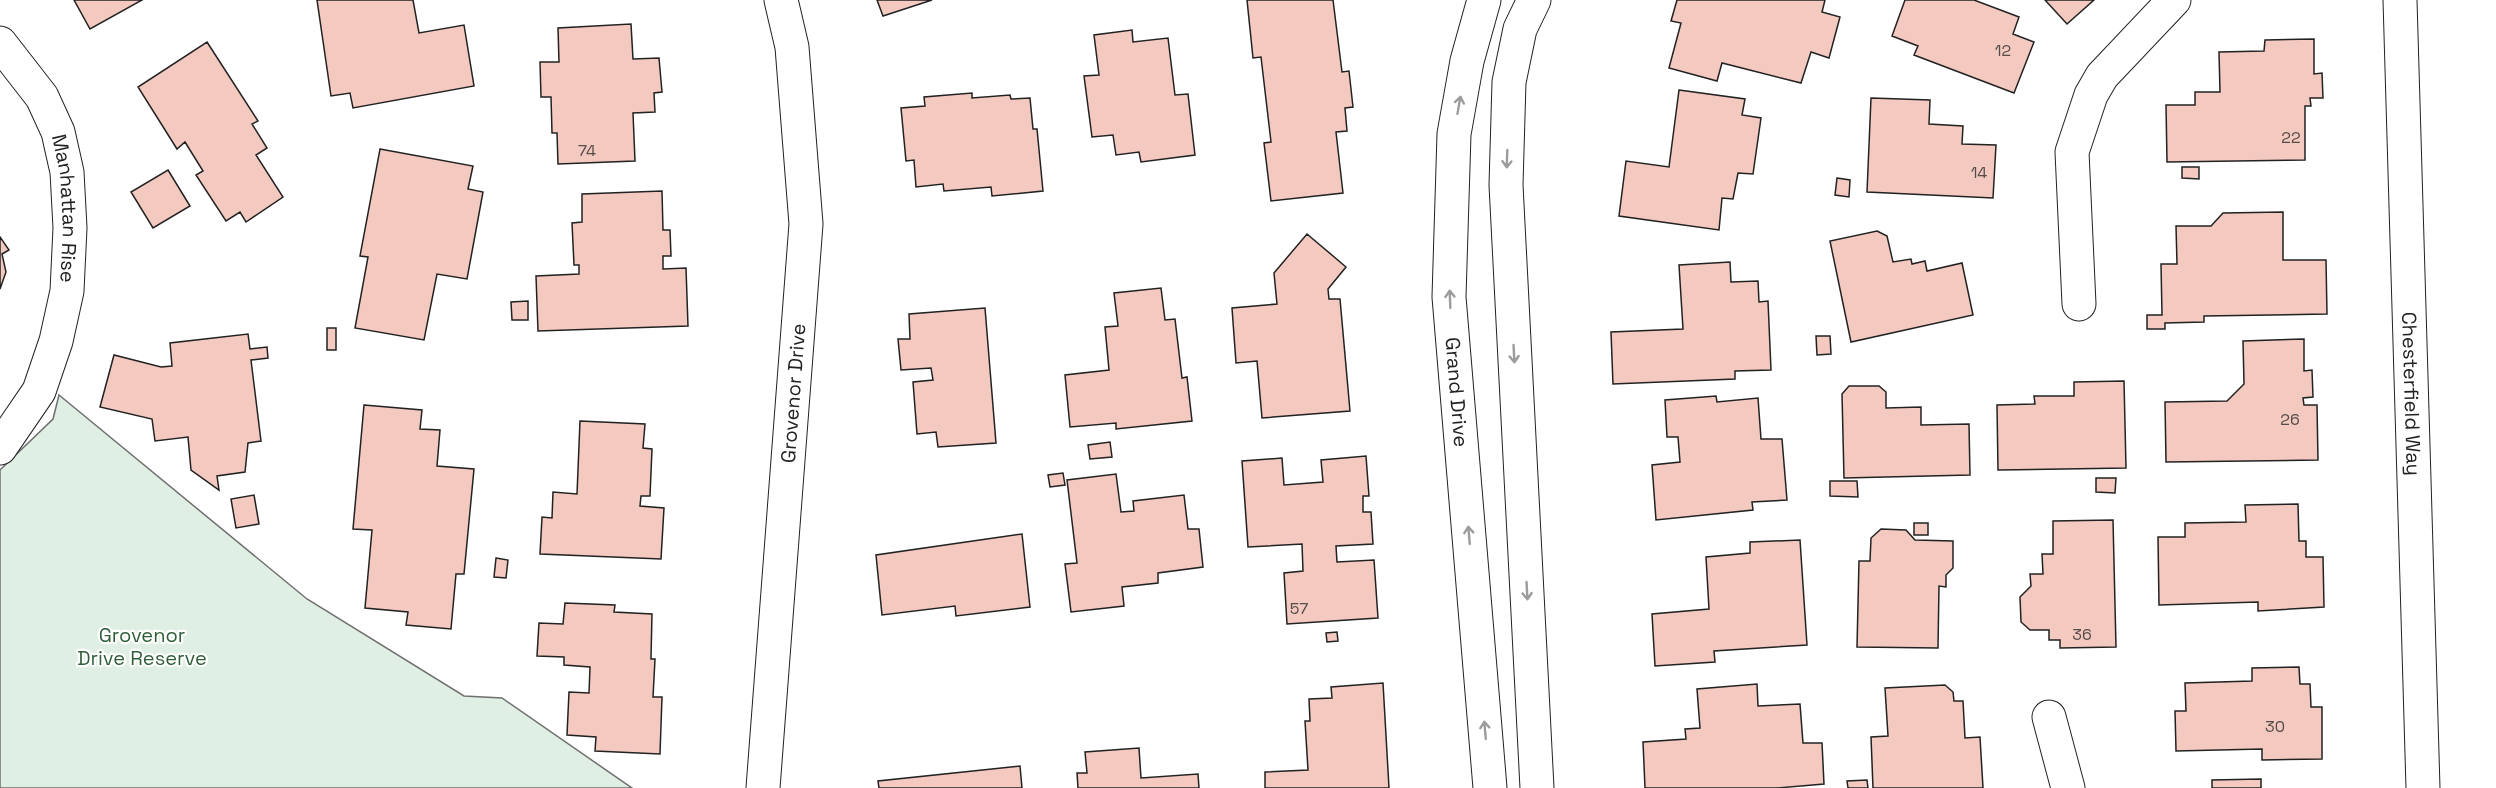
<svg xmlns="http://www.w3.org/2000/svg" width="2496" height="788" font-family="'Space Grotesk',sans-serif">
  <style>
    .green { fill: #e0efe3; stroke: #6f6f6f; stroke-width: 1.5 }
    .building { fill: #f3c9c0; stroke: #222; stroke-width: 1.5 }
    .lines { fill: none; stroke-linecap: round; stroke-linejoin: round }
    .minor-casing { stroke: #222; stroke-width: 35 }
    .tertiary-casing { stroke: #222; stroke-width: 35 }
    .secondary-casing { stroke: #222; stroke-width: 35 }
    .minor { stroke: #fff; stroke-width: 33 }
    .tertiary { stroke: #fff; stroke-width: 33 }
    .secondary { stroke: #fff; stroke-width: 33 }
    .oneway { stroke: #9c9c9c }
    .labels { text-anchor: middle; stroke-width: 4.5; stroke-linejoin: round; paint-order: stroke }
    .number-label { font-size: 16px; fill: #564c4a }
    .street-label { font-size: 20px; fill: #222; stroke: #fff }
    .park-label { font-size: 20px; fill: #2f5e38; stroke: #fff }
  </style>
  <rect width="100%" height="100%" fill="#fff"/>
  <path class="green" d="M 59,395 L 307,599 L 464,696 L 502,698 L 632,788 L 0,788 L 0,470 L 53,419 Z"/>
  <path class="building" d="M 74,0 L 142,0 L 90,29 Z
    M 317,0 L 413,0 L 419,33 L 464,25 L 474,86 L 353,108 L 350,93 L 331,96 Z
    M 877,0 L 932,0 L 883,16 Z
    M 1247,0 L 1333,0 L 1342,72 L 1349,71 L 1353,107 L 1345,108 L 1347,131 L 1336,132 L 1343,193 L 1271,201 L 1264,143 L 1271,142 L 1261,57 L 1253,58 Z
    M 1677,0 L 1825,0 L 1822,12 L 1840,17 L 1829,58 L 1811,52 L 1801,83 L 1722,63 L 1717,81 L 1669,68 L 1681,23 L 1671,21 Z
    M 1905,0 L 1974,0 L 2019,17 L 2013,34 L 2034,42 L 2014,93 L 1914,55 L 1918,46 L 1892,36 Z
    M 2045,0 L 2094,0 L 2067,24 Z
    M 631,24 L 633,59 L 659,58 L 662,92 L 654,93 L 655,112 L 633,113 L 635,161 L 558,164 L 557,133 L 552,133 L 551,97 L 541,97 L 540,62 L 559,62 L 558,28 Z
    M 1132,30 L 1133,42 L 1168,38 L 1175,95 L 1188,94 L 1195,155 L 1141,162 L 1139,152 L 1116,155 L 1113,135 L 1092,137 L 1084,76 L 1099,75 L 1094,35 Z
    M 2314,39 L 2314,74 L 2322,73 L 2323,98 L 2310,98 L 2311,106 L 2305,106 L 2305,160 L 2167,162 L 2166,105 L 2195,105 L 2195,92 L 2220,92 L 2219,52 L 2264,51 L 2265,40 Z
    M 207,42 L 258,121 L 252,124 L 267,148 L 256,155 L 283,197 L 246,222 L 240,212 L 226,221 L 196,175 L 203,171 L 185,142 L 177,149 L 138,87 Z
    M 1679,90 L 1745,99 L 1742,115 L 1761,118 L 1753,174 L 1738,173 L 1733,199 L 1722,198 L 1719,230 L 1619,216 L 1626,161 L 1669,167 Z
    M 972,93 L 972,98 L 1010,95 L 1011,99 L 1030,98 L 1033,129 L 1037,129 L 1043,191 L 992,196 L 991,187 L 944,191 L 943,184 L 916,187 L 914,160 L 906,161 L 901,108 L 925,106 L 924,97 Z
    M 1871,98 L 1930,100 L 1929,124 L 1963,126 L 1962,144 L 1996,145 L 1993,198 L 1867,192 Z
    M 380,149 L 473,166 L 468,189 L 483,192 L 467,279 L 437,274 L 424,340 L 355,328 L 368,257 L 360,256 Z
    M 2182,167 L 2199,167 L 2199,179 L 2182,178 Z
    M 168,170 L 190,206 L 153,228 L 131,192 Z
    M 1837,178 L 1850,180 L 1849,197 L 1835,195 Z
    M 662,191 L 663,230 L 670,230 L 671,256 L 663,256 L 663,269 L 686,268 L 688,326 L 538,331 L 536,276 L 579,274 L 579,265 L 574,265 L 572,223 L 582,222 L 582,194 Z
    M 2283,212 L 2283,260 L 2326,260 L 2327,314 L 2204,316 L 2204,322 L 2165,323 L 2165,329 L 2147,329 L 2147,315 L 2162,315 L 2161,264 L 2177,264 L 2176,226 L 2211,226 L 2223,213 Z
    M 1877,231 L 1887,236 L 1893,262 L 1911,259 L 1912,264 L 1925,261 L 1927,271 L 1962,263 L 1973,315 L 1851,342 L 1830,241 Z
    M 1307,234 L 1346,267 L 1328,289 L 1329,299 L 1340,299 L 1350,411 L 1262,418 L 1257,361 L 1236,363 L 1232,308 L 1277,304 L 1274,273 Z
    M 0,237 L 9,250 L 2,254 L 6,272 L 0,289 Z
    M 1730,262 L 1731,282 L 1758,281 L 1759,302 L 1768,301 L 1771,370 L 1735,371 L 1735,379 L 1613,384 L 1611,332 L 1683,329 L 1679,265 Z
    M 1161,288 L 1165,320 L 1175,319 L 1182,378 L 1187,377 L 1192,421 L 1116,429 L 1116,423 L 1070,427 L 1065,375 L 1109,370 L 1105,327 L 1118,326 L 1114,293 Z
    M 528,301 L 528,320 L 512,320 L 511,302 Z
    M 985,308 L 996,443 L 938,447 L 936,432 L 917,434 L 913,382 L 933,380 L 931,368 L 901,370 L 898,339 L 910,339 L 909,314 Z
    M 327,328 L 336,328 L 336,350 L 327,350 Z
    M 248,334 L 250,349 L 267,347 L 268,358 L 251,360 L 261,441 L 248,443 L 245,472 L 217,476 L 219,490 L 191,470 L 188,437 L 155,441 L 152,419 L 100,407 L 114,355 L 161,367 L 172,366 L 170,343 Z
    M 1816,336 L 1830,336 L 1831,354 L 1817,355 Z
    M 2304,339 L 2304,371 L 2312,370 L 2313,397 L 2303,398 L 2304,405 L 2317,405 L 2318,460 L 2166,462 L 2165,402 L 2227,401 L 2244,384 L 2243,341 Z
    M 2124,381 L 2126,468 L 1998,470 L 1997,405 L 2035,404 L 2034,396 L 2074,396 L 2074,382 Z
    M 1849,386 L 1879,386 L 1886,392 L 1886,408 L 1921,407 L 1921,425 L 1969,424 L 1970,475 L 1844,478 L 1842,394 Z
    M 1716,396 L 1717,402 L 1758,398 L 1761,439 L 1782,439 L 1787,500 L 1752,502 L 1753,510 L 1656,520 L 1652,465 L 1680,462 L 1678,437 L 1667,437 L 1665,400 Z
    M 364,405 L 422,410 L 420,429 L 440,430 L 437,466 L 474,469 L 464,574 L 456,574 L 451,629 L 406,625 L 408,612 L 365,608 L 372,530 L 353,529 Z
    M 580,421 L 645,424 L 643,448 L 652,449 L 650,496 L 641,496 L 640,506 L 664,508 L 661,559 L 540,554 L 542,517 L 552,518 L 553,492 L 577,494 Z
    M 1110,442 L 1112,457 L 1090,459 L 1088,445 Z
    M 1366,456 L 1369,496 L 1363,496 L 1363,512 L 1371,512 L 1373,544 L 1336,546 L 1337,562 L 1374,560 L 1378,618 L 1287,624 L 1284,573 L 1303,571 L 1302,544 L 1248,547 L 1242,461 L 1282,458 L 1284,485 L 1323,482 L 1321,460 Z
    M 1063,473 L 1065,485 L 1050,487 L 1048,475 Z
    M 1116,474 L 1121,512 L 1134,511 L 1133,501 L 1184,495 L 1188,529 L 1199,529 L 1203,567 L 1158,573 L 1158,583 L 1122,587 L 1124,606 L 1071,612 L 1065,564 L 1077,563 L 1067,480 Z
    M 2096,478 L 2116,478 L 2115,493 L 2096,492 Z
    M 1830,481 L 1857,481 L 1858,497 L 1830,496 Z
    M 254,495 L 259,524 L 236,528 L 231,499 Z
    M 2298,504 L 2299,541 L 2306,541 L 2306,557 L 2323,557 L 2324,607 L 2258,611 L 2258,602 L 2159,605 L 2158,537 L 2185,537 L 2185,523 L 2246,522 L 2245,505 Z
    M 2113,520 L 2116,647 L 2060,648 L 2060,640 L 2049,640 L 2049,630 L 2030,630 L 2021,622 L 2020,597 L 2031,586 L 2030,574 L 2043,574 L 2042,554 L 2053,554 L 2053,521 Z
    M 1914,523 L 1928,523 L 1928,535 L 1914,535 Z
    M 1881,529 L 1906,530 L 1915,540 L 1953,541 L 1953,568 L 1946,575 L 1946,587 L 1939,586 L 1938,648 L 1857,647 L 1859,561 L 1870,561 L 1871,538 Z
    M 1022,534 L 1030,607 L 956,616 L 955,606 L 882,615 L 876,555 Z
    M 1800,540 L 1807,645 L 1714,651 L 1715,662 L 1655,666 L 1652,614 L 1709,609 L 1706,557 L 1750,553 L 1750,542 Z
    M 496,558 L 508,560 L 506,578 L 494,577 Z
    M 565,603 L 615,605 L 614,612 L 652,614 L 651,659 L 655,659 L 653,697 L 662,697 L 660,754 L 595,751 L 596,737 L 567,735 L 569,692 L 589,693 L 590,667 L 564,665 L 564,657 L 537,656 L 539,623 L 563,624 Z
    M 1337,632 L 1338,641 L 1327,642 L 1326,633 Z
    M 2299,667 L 2300,684 L 2310,684 L 2311,707 L 2322,707 L 2322,759 L 2262,760 L 2262,749 L 2176,751 L 2175,711 L 2186,711 L 2185,683 L 2252,681 L 2252,668 Z
    M 1383,683 L 1389,788 L 1265,788 L 1265,772 L 1308,770 L 1305,721 L 1310,721 L 1309,699 L 1332,698 L 1331,687 Z
    M 1757,684 L 1758,706 L 1800,704 L 1803,743 L 1822,743 L 1824,784 L 1777,788 L 1645,788 L 1643,742 L 1686,739 L 1685,729 L 1700,728 L 1697,689 Z
    M 1945,685 L 1953,692 L 1954,701 L 1963,701 L 1965,738 L 1980,737 L 1983,788 L 1873,788 L 1871,737 L 1888,736 L 1885,688 Z
    M 1139,748 L 1141,778 L 1198,774 L 1199,788 L 1078,788 L 1077,773 L 1087,773 L 1085,752 Z
    M 1020,766 L 1022,788 L 879,788 L 878,781 Z
    M 2261,779 L 2261,788 L 2212,788 L 2212,780 Z
    M 1867,780 L 1868,788 L 1848,788 L 1847,781 Z"/>
  <g class="lines">
    <defs>
      <g id="minor">
        <path id="s1" d="M 2400,0 L 2423,788"/>
        <path id="s2" d="M 0,43 L 42,97 L 58,132 L 67,172 L 70,228 L 67,291 L 56,341 L 39,391 L 0,448"/>
        <path d="M 2079,304 L 2072,152 L 2091,95 L 2102,76 L 2174,0"/>
        <path d="M 2049,717 L 2068,788"/>
      </g>
      <g id="tertiary">
        <path id="s3" d="M 763,788 L 806,224 L 792,47 L 781,0"/>
      </g>
      <g id="secondary">
        <path id="s4" d="M 1484,0 L 1467,61 L 1454,134 L 1449,297 L 1490,788"/>
        <path d="M 1534,0 L 1520,29 L 1509,82 L 1506,185 L 1537,788"/>
      </g>
    </defs>
    <use href="#minor" class="minor-casing"/>
    <use href="#tertiary" class="tertiary-casing"/>
    <use href="#secondary" class="secondary-casing"/>
    <use href="#minor" class="minor"/>
    <use href="#tertiary" class="tertiary"/>
    <use href="#secondary" class="secondary"/>
  </g>
  <defs><path id="oneway-shaft" d="M-6 0H5M1.5-3L5.5 0L1.5 3" fill="none" stroke-width="1.6" stroke-linecap="round" stroke-linejoin="round" transform="scale(1.5)"/></defs>
  <g class="oneway">
    <use href="#oneway-shaft" transform="translate(1459 105) rotate(-80)"/>
    <use href="#oneway-shaft" transform="translate(1507 159) rotate(92)"/>
    <use href="#oneway-shaft" transform="translate(1450 299) rotate(-92)"/>
    <use href="#oneway-shaft" transform="translate(1514 354) rotate(87)"/>
    <use href="#oneway-shaft" transform="translate(1469 535) rotate(-95)"/>
    <use href="#oneway-shaft" transform="translate(1527 591) rotate(87)"/>
    <use href="#oneway-shaft" transform="translate(1485 730) rotate(-95)"/>
  </g>
  <g class="labels">
    <g class="number-label">
      <text x="2003" y="56">12</text>
      <text x="2291" y="143">22</text>
      <text x="587" y="156">74</text>
      <text x="1979" y="178">14</text>
      <text x="2290" y="425">26</text>
      <text x="1299" y="614">57</text>
      <text x="2082" y="640">36</text>
      <text x="2275" y="732">30</text>
    </g>
    <g class="street-label">
      <text dy="7" stroke="none"><textPath href="#s2" startOffset="184">Manhattan Rise</textPath></text>
      <text dy="7" stroke="none"><textPath href="#s3" startOffset="396">Grovenor Drive</textPath></text>
      <text dy="7" stroke="none"><textPath href="#s4" startOffset="396">Grand Drive</textPath></text>
      <text dy="7" stroke="none"><textPath href="#s1" startOffset="394">Chesterfield Way</textPath></text>
    </g>
    <g class="park-label">
      <text x="142" y="642">Grovenor<tspan x="142" dy="23">Drive Reserve</tspan></text>
    </g>
  </g>
</svg>
